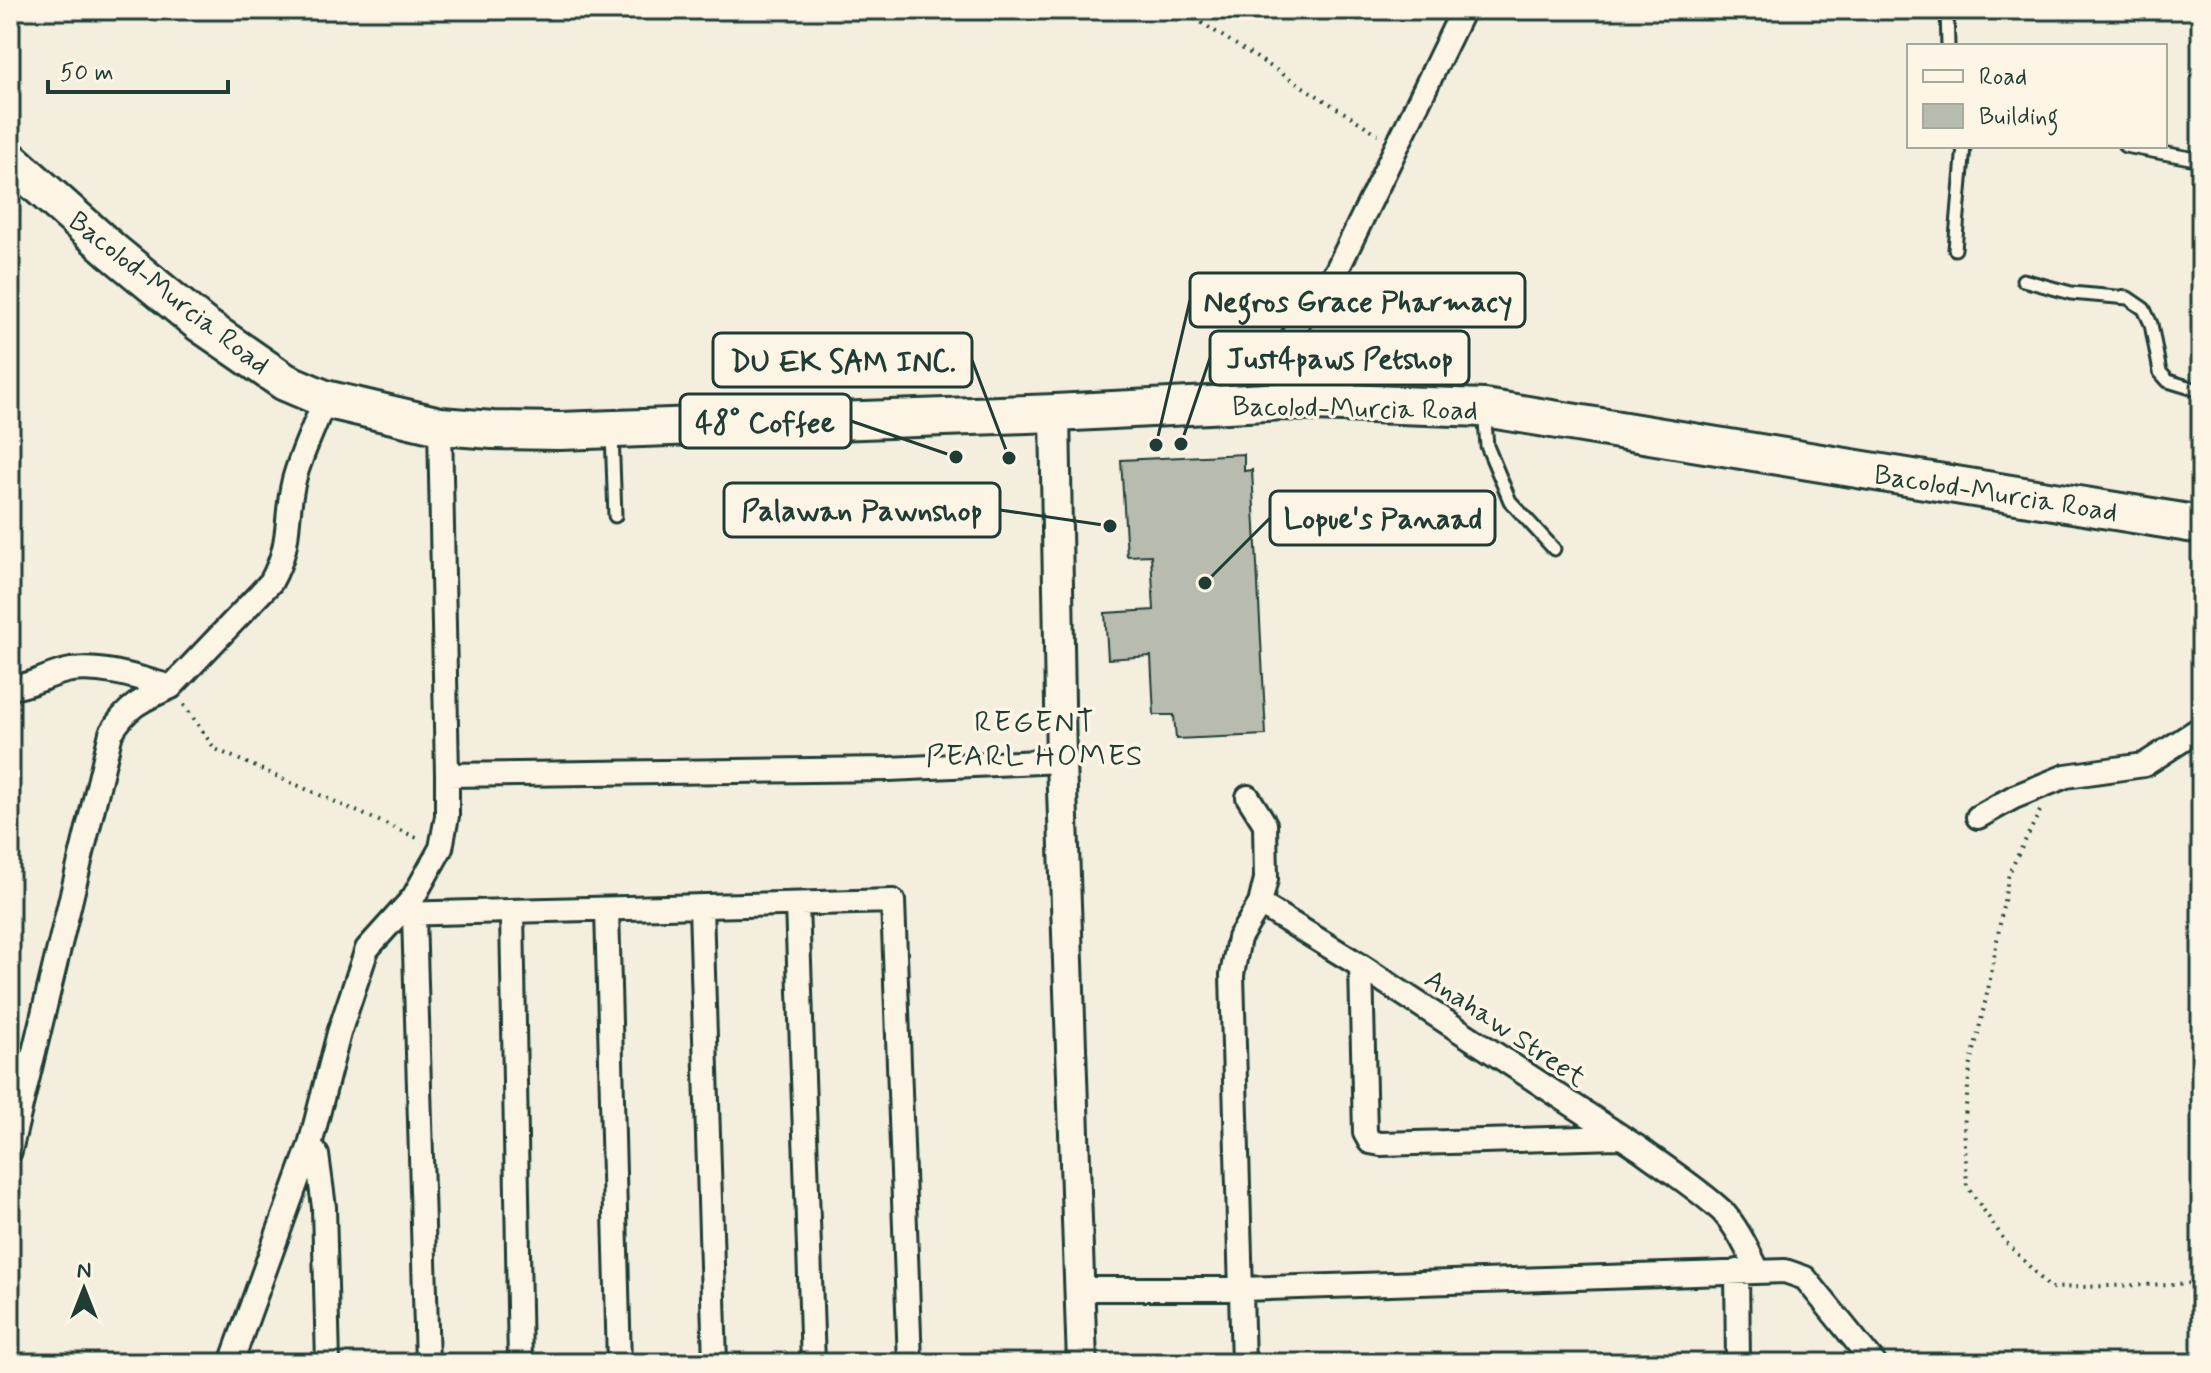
<svg xmlns="http://www.w3.org/2000/svg" width="2211" height="1373" font-family="Mynerve,sans-serif">
  <style>
    .building { fill: #b8bcae; stroke: #1f3d34; stroke-width: 2 }
    .lines { fill: none; stroke-linecap: round; stroke-linejoin: round }
    .service-casing { stroke: #1f3d34; stroke-width: 17 }
    .minor-casing { stroke: #1f3d34; stroke-width: 28 }
    .tertiary-casing { stroke: #1f3d34; stroke-width: 34 }
    .primary-casing { stroke: #1f3d34; stroke-width: 42 }
    .path { stroke: #1f3d34; stroke-width: 4; stroke-dasharray: 2 6; stroke-linecap: butt }
    .service { stroke: #fcf5e5; stroke-width: 11 }
    .minor { stroke: #fcf5e5; stroke-width: 22 }
    .tertiary { stroke: #fcf5e5; stroke-width: 28 }
    .primary { stroke: #fcf5e5; stroke-width: 36 }
    .labels { text-anchor: middle; stroke-width: 7; stroke-linejoin: round; paint-order: stroke }
    .street-label { font-size: 28px; fill: #1f3d34; stroke: #fcf5e5 }
    .neighbourhood-label { font-size: 30px; letter-spacing: 2px; fill: #1f3d34; stroke: #fcf5e5 }
    .leader { fill: none; stroke: #1f3d34; stroke-width: 3 }
    .callout-dot { fill: #1f3d34; stroke: #fcf5e5; stroke-width: 3 }
    .callout { fill: #fcf5e5; stroke: #1f3d34; stroke-width: 3 }
    .callout-label { font-size: 30px; text-anchor: middle; font-weight: bold; fill: #1f3d34 }
  </style>
  <rect width="100%" height="100%" fill="#f3eede"/>
  <filter id="ink" filterUnits="userSpaceOnUse"><feTurbulence type="fractalNoise" baseFrequency=".0125" numOctaves="2"/><feDisplacementMap in="SourceGraphic" scale="16" xChannelSelector="R" yChannelSelector="G"/><feConvolveMatrix kernelMatrix="1 2 1 2 8 2 1 2 1" color-interpolation-filters="sRGB"/></filter>
  <g filter="url(#ink)">
    <path class="building" d="M 1244,454 L 1244,471 L 1252,470 L 1266,735 L 1176,739 L 1174,715 L 1154,715 L 1151,656 L 1108,659 L 1105,613 L 1154,610 L 1151,555 L 1127,556 L 1121,460 Z"/>
    <g class="lines">
      <defs>
        <path id="service" d="M 1947,10 L 1948,46
          M 2125,146 L 2201,160
          M 1955,249 L 1964,146
          M 2023,280 L 2071,293 L 2128,298 L 2144,309 L 2151,324 L 2160,372 L 2168,381 L 2201,391
          M 1484,411 L 1487,446 L 1510,501 L 1554,549
          M 612,433 L 615,516"/>
        <path id="minor" d="M 1285,401 L 1291,342 L 1301,316 L 1336,272 L 1463,10
          M 10,688 C 32,686 51,673 71,670 C 105,666 138,678 171,687 L 271,582 C 293,542 284,520 294,480 C 301,453 315,426 325,399
          M 447,775 L 889,769 L 1061,761
          M 1978,817 L 2014,797 L 2066,776 L 2144,765 L 2201,728
          M 1260,904 L 1361,966 L 1640,1149 C 1667,1169 1697,1188 1722,1211 C 1738,1228 1748,1251 1758,1271
          M 797,905 L 813,1363
          M 701,907 L 715,1363
          M 607,910 L 619,1363
          M 512,913 L 520,1363
          M 399,914 L 893,901 L 910,1363
          M 414,915 L 427,1363
          M 1361,966 L 1365,1133 L 1370,1142 L 1381,1144 L 1618,1137
          M 310,1145 L 317,1155 L 324,1207 L 328,1363
          M 10,1151 L 111,733 C 128,705 142,700 171,687
          M 1737,1271 L 1738,1363
          M 1080,1289 L 1240,1289 L 1785,1271 L 1805,1278 L 1874,1363
          M 231,1363 L 310,1145 L 339,1033 L 367,949 L 413,898 L 441,848 L 447,816 L 447,775 L 440,426
          M 1243,1363 L 1232,975 L 1239,938 L 1260,904 L 1266,879 L 1265,824 L 1248,797"/>
        <path id="tertiary" d="M 1055,413 L 1061,761 L 1082,1363"/>
        <path id="primary" d="M 10,160 L 112,251 L 201,324 L 285,382 L 325,399 L 440,426 L 493,430 L 560,431 L 1055,413 L 1285,401 L 1484,408 L 2201,525"/>
      </defs>
      <use href="#service" class="service-casing"/>
      <use href="#minor" class="minor-casing"/>
      <use href="#tertiary" class="tertiary-casing"/>
      <use href="#primary" class="primary-casing"/>
      <path class="path" d="M 1181,10 L 1378,134
        M 10,243 L 20,206
        M 184,705 L 215,749 L 422,840
        M 2040,811 L 2009,873 L 1989,985 L 1970,1068 L 1964,1126 L 1967,1186 L 2005,1241 L 2050,1288 L 2201,1283"/>
      <use href="#service" class="service"/>
      <use href="#minor" class="minor"/>
      <use href="#tertiary" class="tertiary"/>
      <use href="#primary" class="primary"/>
    </g>
  </g>
  <g class="labels">
    <g class="street-label">
      <text transform="translate(170 292) rotate(38)" y="10">Bacolod-Murcia Road</text>
      <text transform="translate(1355 407) rotate(1)" y="10">Bacolod-Murcia Road</text>
      <text transform="translate(1996 492) rotate(9)" y="10">Bacolod-Murcia Road</text>
      <text transform="translate(1506 1027) rotate(34)" y="10">Anahaw Street</text>
    </g>
    <g class="neighbourhood-label">
      <text x="1035" y="731">REGENT<tspan x="1035" dy="34">PEARL HOMES</tspan></text>
    </g>
  </g>
  <path class="leader" d="M1156 445L1190 300M1181 444L1210 358M1009 458L972 360M956 457L851 421M1110 526L1000 510M1205 583L1270 518"/>
  <g class="callout-dot">
    <circle cx="1156" cy="445" r="8"/>
    <circle cx="1181" cy="444" r="8"/>
    <circle cx="1009" cy="458" r="8"/>
    <circle cx="956" cy="457" r="8"/>
    <circle cx="1110" cy="526" r="8"/>
    <circle cx="1205" cy="583" r="8"/>
  </g>
  <g class="callout">
    <rect x="1190" y="273" width="335" height="54" rx="8"/>
    <rect x="1210" y="331" width="259" height="54" rx="8"/>
    <rect x="713" y="333" width="259" height="54" rx="8"/>
    <rect x="680" y="394" width="171" height="54" rx="8"/>
    <rect x="724" y="483" width="276" height="54" rx="8"/>
    <rect x="1270" y="491" width="225" height="54" rx="8"/>
  </g>
  <g class="callout-label">
    <text x="1358" y="311">Negros Grace Pharmacy</text>
    <text x="1340" y="368">Just4paws Petshop</text>
    <text x="843" y="371">DU EK SAM INC.</text>
    <text x="765" y="432">48° Coffee</text>
    <text x="862" y="520">Palawan Pawnshop</text>
    <text x="1383" y="528">Lopue's Panaad</text>
  </g>
  <rect width="2211" height="1373" fill="none" stroke="#fcf5e5" stroke-width="40"/>
  <rect x="20" y="20" width="2171" height="1333" fill="none" stroke="#1f3d34" stroke-width="3" filter="url(#ink)"/>
  <rect x="1907" y="44" width="260" height="104" fill="#fcf5e5" stroke="#a4ab9e" stroke-width="2"/>
  <rect x="1923" y="70" width="40" height="12" fill="#fcf5e5" stroke="#a4ab9e" stroke-width="2"/>
  <text x="1979" y="84" font-size="24" fill="#1f3d34">Road</text>
  <rect x="1923" y="104" width="40" height="24" fill="#b8bcae" stroke="#a4ab9e" stroke-width="2"/>
  <text x="1979" y="124" font-size="24" fill="#1f3d34">Building</text>
  <g transform="translate(84 1289)" stroke="#fcf5e5" stroke-width="6" paint-order="stroke">
  <path d="M0-6L14 30L0 20L-14 30Z" fill="#1f3d34"/>
  <text y="-12" font-size="22" font-weight="bold" text-anchor="middle" fill="#1f3d34">N</text>
  </g>
  <path d="M48 80v12h180v-12" fill="none" stroke="#1f3d34" stroke-width="4"/>
  <text x="60" y="80" font-size="24" fill="#1f3d34" stroke="#fcf5e5" stroke-width="6" paint-order="stroke">50 m</text>
</svg>
